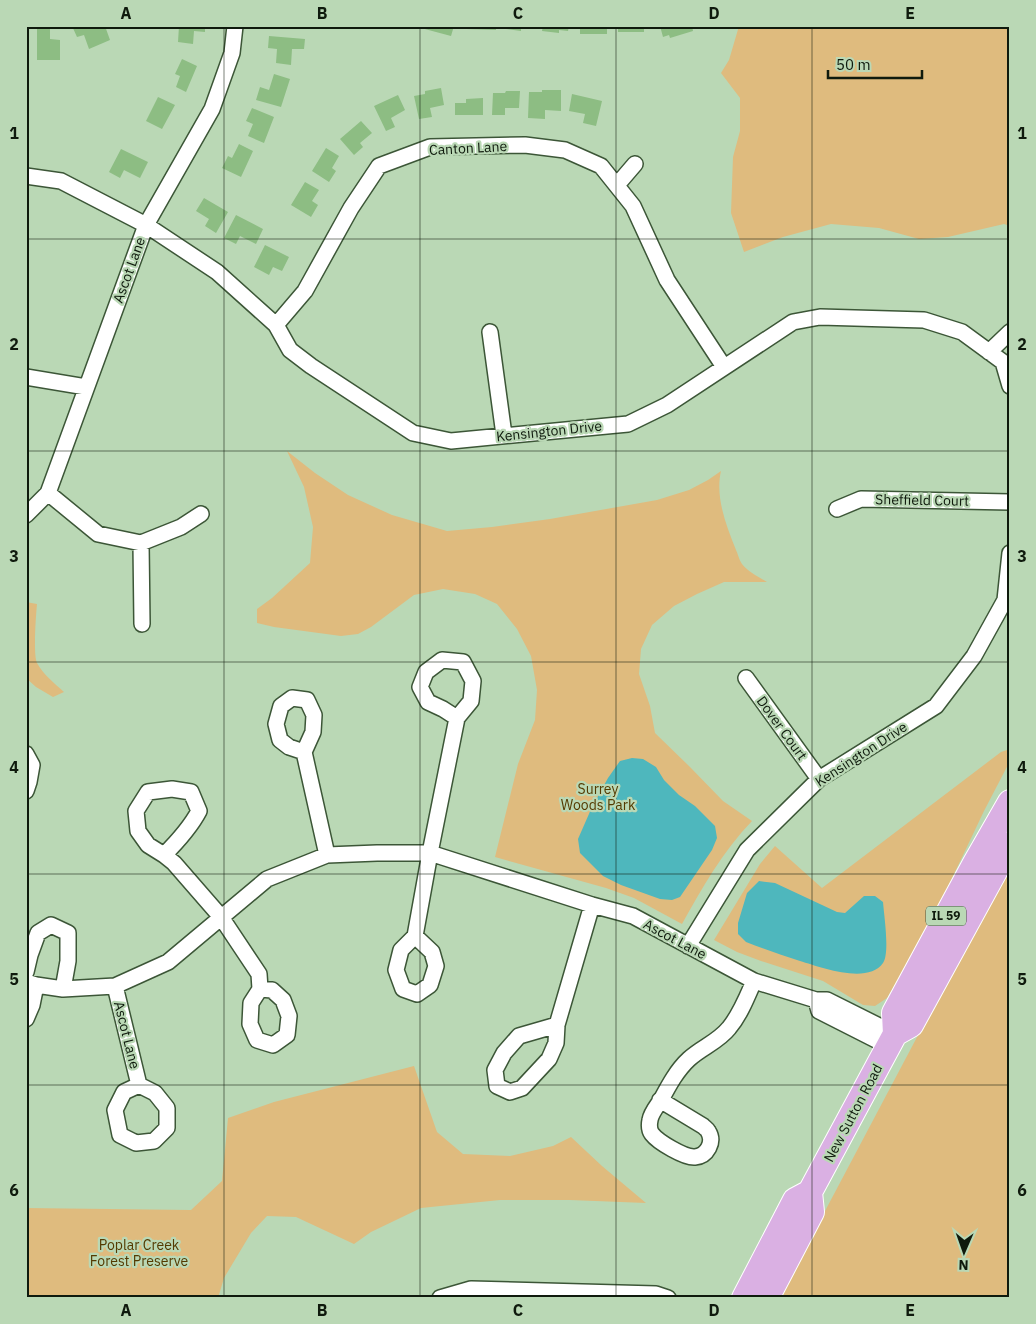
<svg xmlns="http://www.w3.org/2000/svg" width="1036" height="1324" font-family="'IBM Plex Sans',sans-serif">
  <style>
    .green { fill: #dfbb7e }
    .water { fill: #4eb7bd }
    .building { fill: #8dbd83 }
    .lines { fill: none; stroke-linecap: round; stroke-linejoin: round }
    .minor-casing { stroke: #3c5637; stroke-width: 18 }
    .primary-casing { stroke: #fff; stroke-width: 26 }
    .minor { stroke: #fff; stroke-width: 15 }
    .primary { stroke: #dab0e3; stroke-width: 24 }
    .grid { fill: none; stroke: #0f1a0d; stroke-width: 1; stroke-opacity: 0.55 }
    .labels { text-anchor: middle; stroke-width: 4.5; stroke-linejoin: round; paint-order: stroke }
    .shield { fill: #bad8b5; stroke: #42533f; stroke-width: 1 }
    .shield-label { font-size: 12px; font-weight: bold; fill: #0f1a0d }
    .street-label { font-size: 14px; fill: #0f1a0d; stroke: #bad8b5 }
    .park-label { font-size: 14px; fill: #543a01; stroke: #bad8b5 }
    .neatline { fill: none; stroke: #0f1a0d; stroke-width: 2 }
    .grid-label { font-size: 16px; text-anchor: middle; font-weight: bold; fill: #0f1a0d }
  </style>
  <rect width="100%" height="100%" fill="#bad8b5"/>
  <path class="green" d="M 739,26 L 1010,26 L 1010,226 L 1004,224 L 948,237 L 919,239 L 879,228 L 831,224 L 783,237 L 744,252 L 731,213 L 733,157 L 740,131 L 740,98 L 721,73 L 729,60 Z
    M 287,451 L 315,473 L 348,495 L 392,515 L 447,531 L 492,527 L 550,519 L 657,500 L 689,490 L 708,480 L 721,471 C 715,497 726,525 736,550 C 738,554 739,560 742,564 C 748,572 759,577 767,582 L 724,582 L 697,594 L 674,606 L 652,625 L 641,649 L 639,674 L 650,706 L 655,733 L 690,767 L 723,801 L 752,821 C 723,851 702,888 682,924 L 634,898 L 606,888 L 495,857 L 518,764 L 535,720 L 537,690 L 531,656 L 517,629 L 497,604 L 475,594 L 443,589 L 414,595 L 371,627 L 358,634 L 341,636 L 274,627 L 257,623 L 257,609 L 272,598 L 310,563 L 313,527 L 304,487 Z
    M 26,602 L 37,604 C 36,615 33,655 37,663 C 43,674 54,683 64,692 L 53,697 L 36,687 L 26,678 Z
    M 1010,749 L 1010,761 L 984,811 L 945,893 L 896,983 L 887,998 L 875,1006 L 863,1005 L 823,981 L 761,961 L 737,952 L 714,940 L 760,864 L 775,846 L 822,888 L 1001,752 Z
    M 1010,862 L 1010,1298 L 779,1298 L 1007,867 Z
    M 414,1066 L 437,1132 L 463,1154 L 510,1156 L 553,1146 L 571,1137 L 602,1166 L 646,1203 L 570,1200 L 500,1200 L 421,1208 L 371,1232 L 354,1244 L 296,1217 L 267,1216 L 251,1233 L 224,1278 L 218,1298 L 26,1298 L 26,1208 L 191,1210 L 222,1181 L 228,1118 L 274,1102 Z"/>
  <path class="water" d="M 632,758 L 643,759 L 656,767 L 664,780 L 679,795 L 695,806 L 715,826 L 717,838 L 712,850 L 680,897 L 672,900 L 660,899 L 621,885 L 603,876 L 580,853 L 578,839 L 592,807 L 608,778 L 620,761 Z
    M 759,881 L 775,883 L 837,912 L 845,913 L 864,896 L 875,896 L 883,902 C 884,915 890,953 883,963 C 868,985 820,967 800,961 C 782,955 764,949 746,942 L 738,934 L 738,923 L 747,893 Z"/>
  <path class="building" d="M 72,26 L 105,26 L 110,40 L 89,49 L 84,35 L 77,37 Z
    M 179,26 L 205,26 L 205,32 L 194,31 L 193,44 L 178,42 Z
    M 422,26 L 454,26 L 451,36 L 421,28 Z
    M 466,26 L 496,26 L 496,30 L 466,29 Z
    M 506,26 L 532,26 L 532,29 L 521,28 L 521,31 L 506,29 Z
    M 543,26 L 569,26 L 568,31 L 559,30 L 559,33 L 542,31 Z
    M 580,26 L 607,26 L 607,34 L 580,34 Z
    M 618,26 L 644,26 L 644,32 L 618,32 Z
    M 660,26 L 692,26 L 693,31 L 670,38 L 669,35 L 663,37 Z
    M 37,29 L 50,29 L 50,39 L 60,40 L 60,60 L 37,60 Z
    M 269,36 L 305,39 L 304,49 L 292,49 L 291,65 L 276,63 L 277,49 L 268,48 Z
    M 182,59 L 197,66 L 186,92 L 176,87 L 180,76 L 175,74 Z
    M 274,74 L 290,79 L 281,107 L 256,100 L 260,87 L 269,90 Z
    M 441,88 L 444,105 L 430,108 L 432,117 L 419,119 L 414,96 L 425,94 L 425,91 Z
    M 542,90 L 561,90 L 561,111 L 545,110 L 545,119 L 528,118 L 529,92 L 542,92 Z
    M 506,91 L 520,91 L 519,108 L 505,108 L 505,115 L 492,115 L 493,93 L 505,93 Z
    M 572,94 L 602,101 L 596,126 L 583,123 L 585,114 L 569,111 Z
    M 398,95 L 405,110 L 391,118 L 395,127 L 386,131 L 374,106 Z
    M 158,97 L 175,105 L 162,129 L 146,121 Z
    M 483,98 L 483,115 L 455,115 L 455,103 L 466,103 L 466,99 Z
    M 252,108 L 274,117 L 264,143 L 248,136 L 253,124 L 246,121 Z
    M 361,121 L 372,133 L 360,143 L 363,147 L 354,155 L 340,139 Z
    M 239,144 L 253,151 L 241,177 L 222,168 L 228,156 L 232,158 Z
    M 326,148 L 339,156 L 332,168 L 336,171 L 329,182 L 312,171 Z
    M 121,149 L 148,162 L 140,178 L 124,170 L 120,178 L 109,172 Z
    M 305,182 L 319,190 L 312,201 L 318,205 L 311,217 L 291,205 Z
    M 204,198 L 228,212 L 216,233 L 205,226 L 209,219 L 196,211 Z
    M 236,215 L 263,229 L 256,244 L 240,236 L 236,244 L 224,238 Z
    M 265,245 L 289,257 L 282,271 L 273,267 L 269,275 L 254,267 Z"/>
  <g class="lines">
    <defs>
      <path id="minor" d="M 26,176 L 61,181 L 146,225 L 217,272 L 276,325 L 290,350 L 311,366 L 413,433 L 451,441 L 628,424 L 667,405 L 793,322 L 820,317 L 924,320 L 962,332 L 1003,362 L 1010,386
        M 617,185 L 635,164
        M 276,325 L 305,291 L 351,208 L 379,166 L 430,147 L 525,145 L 565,150 L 601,166 L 633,206 L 667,280 L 724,367
        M 490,332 L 504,435
        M 989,352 L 1010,332
        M 26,377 L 86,387
        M 48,493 L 98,534 L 141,543 L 181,527 L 201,514
        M 837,509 L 861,499 L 1010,502
        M 26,515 L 48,493 L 146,225 L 212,109 L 232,53 L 235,26
        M 141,543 L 142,624
        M 746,678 L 819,779
        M 304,752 L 289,747 L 280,740 L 276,724 L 281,706 L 292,698 L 307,700 L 314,715 L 313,732 L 304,752 L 327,855
        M 26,754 L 32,765 L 29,782 L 26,791
        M 164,855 L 148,845 L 138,831 L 136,811 L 148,792 L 172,789 L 191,792 L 199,811 C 190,828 178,841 164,855 L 174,863 L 221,917 L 259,974 L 260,989 L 251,1003 L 250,1024 L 257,1040 L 273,1045 L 287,1035 L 289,1016 L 283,1000 L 272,990 L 260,989
        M 415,936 L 432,952 L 436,966 L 430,985 L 417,994 L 403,989 L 396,970 L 401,950 L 415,936 L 430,853 L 457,718 L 471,701 L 473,681 L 463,662 L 442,660 L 426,672 L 420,687 L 428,702 L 443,709 L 457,718
        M 688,946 L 747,850 L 819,779 L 936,706 L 974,656 L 1005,600 L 1010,553
        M 26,972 L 30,955 L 38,933 L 51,925 L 68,933 L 68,961 L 63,989
        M 26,982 L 36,985 L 63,989 L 115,986 L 168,962 L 267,879 L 327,855 L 377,853 L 430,853 L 592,905 L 633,916 L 754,981 L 816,1000 L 827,1000 L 895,1034
        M 115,986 L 139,1085 L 124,1092 L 115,1110 L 120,1135 L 136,1143 L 154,1141 L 167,1128 L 167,1108 L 155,1093 L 139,1085
        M 816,1000 L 819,1011 L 888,1046
        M 26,1019 L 32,1005 L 36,985
        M 557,1025 L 556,1043 L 549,1059 L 522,1088 L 510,1092 L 497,1086 L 495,1070 L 504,1053 L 519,1036 L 557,1025 L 592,905
        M 660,1100 L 703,1126 C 705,1128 707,1129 708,1131 C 715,1142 707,1156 695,1157 C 685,1158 658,1142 652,1134 C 649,1130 649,1125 650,1120 C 651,1113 657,1106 661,1100 C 669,1085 677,1070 689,1059 C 702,1047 718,1042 729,1028 C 740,1015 747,997 754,981
        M 440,1298 L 471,1289 L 656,1294 L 668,1298"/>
      <path id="primary" d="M 895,1034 L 911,1025 L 1010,844
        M 744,1298 L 795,1200 L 810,1192
        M 767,1298 L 812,1212 L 810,1192 L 895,1034 L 894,1013 L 975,863 L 1010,802"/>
    </defs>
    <use href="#minor" class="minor-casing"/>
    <use href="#primary" class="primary-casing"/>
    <use href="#minor" class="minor"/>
    <use href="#primary" class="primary"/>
  </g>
  <path class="grid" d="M 224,26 L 224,1298M 420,26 L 420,1298M 616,26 L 616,1298M 812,26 L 812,1298M 26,239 L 1010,239M 26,451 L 1010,451M 26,662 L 1010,662M 26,874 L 1010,874M 26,1085 L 1010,1085"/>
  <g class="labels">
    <rect class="shield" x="926" y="906.5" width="40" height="19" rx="4"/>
    <g class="shield-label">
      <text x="946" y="920">IL 59</text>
    </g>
    <g class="street-label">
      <text transform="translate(468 148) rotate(-3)" y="5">Canton Lane</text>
      <text transform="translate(129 270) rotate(-70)" y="5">Ascot Lane</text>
      <text transform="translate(549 431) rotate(-6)" y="5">Kensington Drive</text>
      <text transform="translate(922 500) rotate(1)" y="5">Sheffield Court</text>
      <text transform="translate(782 728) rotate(54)" y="5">Dover Court</text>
      <text transform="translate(861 754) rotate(-33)" y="5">Kensington Drive</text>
      <text transform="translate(675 939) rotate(28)" y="5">Ascot Lane</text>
      <text transform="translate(127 1035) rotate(76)" y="5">Ascot Lane</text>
      <text transform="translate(853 1113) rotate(-62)" y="5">New Sutton Road</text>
    </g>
    <g class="park-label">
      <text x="598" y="794">Surrey<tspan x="598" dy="16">Woods Park</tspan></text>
      <text x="139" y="1250">Poplar Creek<tspan x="139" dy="16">Forest Preserve</tspan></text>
    </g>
  </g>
  <rect width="1036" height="1324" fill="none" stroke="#bad8b5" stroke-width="55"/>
  <g transform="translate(964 1252) rotate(182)" stroke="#bad8b5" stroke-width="4" paint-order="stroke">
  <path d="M0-4L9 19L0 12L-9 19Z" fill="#0f1a0d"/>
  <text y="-8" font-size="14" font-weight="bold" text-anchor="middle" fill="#0f1a0d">N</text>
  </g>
  <path d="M828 70v8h94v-8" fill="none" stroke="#0f1a0d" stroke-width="2.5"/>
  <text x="836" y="70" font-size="15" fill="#0f1a0d" stroke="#bad8b5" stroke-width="4" paint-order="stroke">50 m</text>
  <rect x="28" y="28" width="980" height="1268" class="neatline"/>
  <g class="grid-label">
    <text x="126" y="19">A</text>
    <text x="322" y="19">B</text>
    <text x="518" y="19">C</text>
    <text x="714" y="19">D</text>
    <text x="910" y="19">E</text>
    <text x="14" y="139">1</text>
    <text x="1022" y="139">1</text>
    <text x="14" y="350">2</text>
    <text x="1022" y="350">2</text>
    <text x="14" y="562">3</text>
    <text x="1022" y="562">3</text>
    <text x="14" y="773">4</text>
    <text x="1022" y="773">4</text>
    <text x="14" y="985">5</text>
    <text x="1022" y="985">5</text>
    <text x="14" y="1196">6</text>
    <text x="1022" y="1196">6</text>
    <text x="126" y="1316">A</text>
    <text x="322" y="1316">B</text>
    <text x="518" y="1316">C</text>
    <text x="714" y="1316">D</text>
    <text x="910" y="1316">E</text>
  </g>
</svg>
